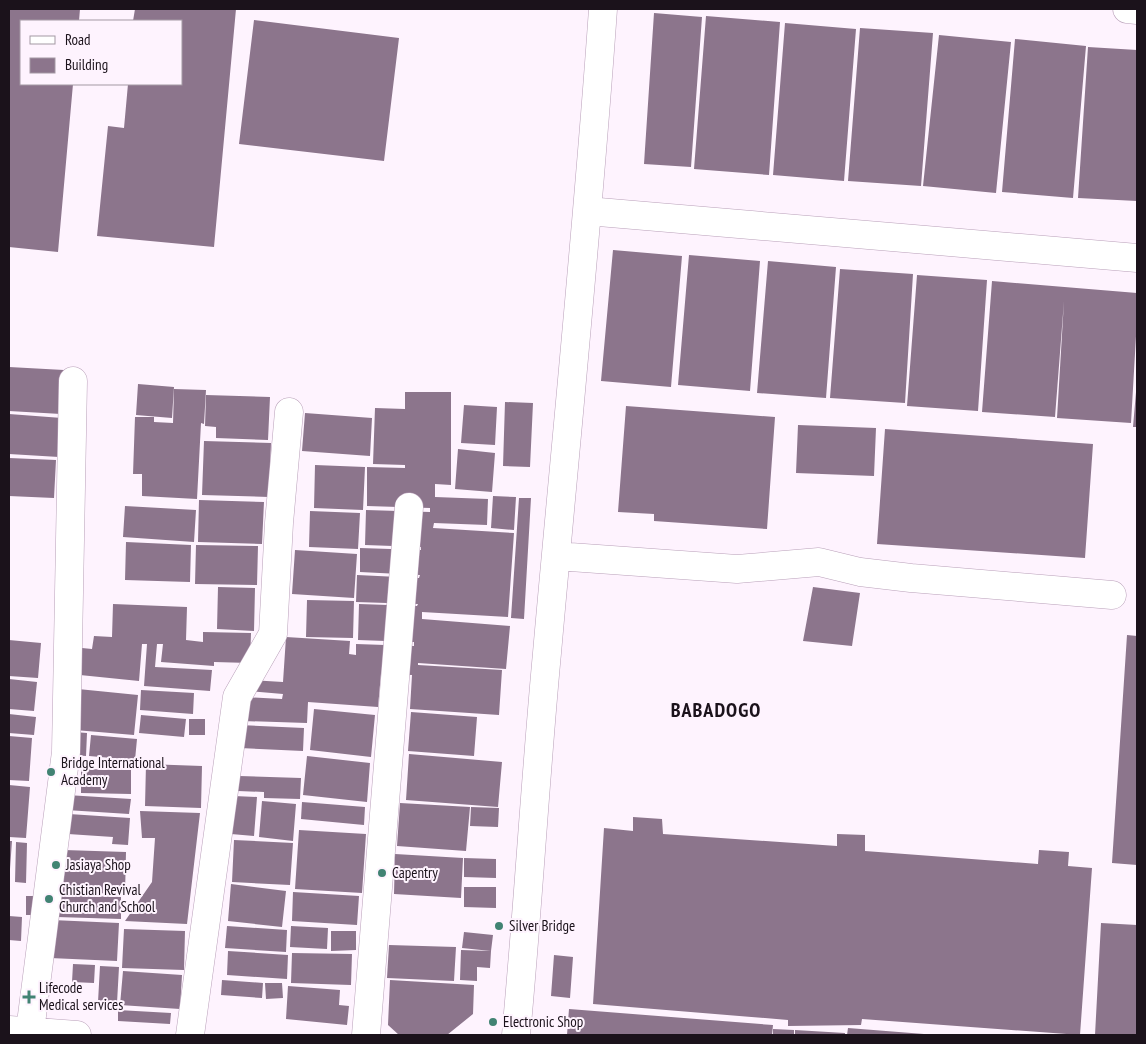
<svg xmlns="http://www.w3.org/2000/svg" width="1146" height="1044" font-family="'PT Sans Narrow',sans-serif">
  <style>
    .building { fill: #8c758c }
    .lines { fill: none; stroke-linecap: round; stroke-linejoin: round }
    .minor-casing { stroke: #b9a0b9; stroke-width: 29 }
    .minor { stroke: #fff; stroke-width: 28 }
    .poi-dot { fill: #418373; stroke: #fef3fe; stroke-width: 2 }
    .labels { text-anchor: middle; stroke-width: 4; stroke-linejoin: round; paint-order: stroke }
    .poi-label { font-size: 15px; fill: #1b121b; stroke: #fef3fe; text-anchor: start }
    .district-label { font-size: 20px; font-weight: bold; letter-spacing: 1px; fill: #1b121b; stroke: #fef3fe }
  </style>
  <rect width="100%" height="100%" fill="#fef3fe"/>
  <path class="building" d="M 9,9 L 80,9 L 79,21 L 21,21 L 21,84 L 73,84 L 58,252 L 9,247 Z
    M 135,9 L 236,9 L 214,247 L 97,236 L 108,126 L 124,128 L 128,84 L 181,84 L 181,21 L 133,21 Z
    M 654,13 L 702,17 L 691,167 L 644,164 Z
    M 706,16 L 780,22 L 769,175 L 694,169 Z
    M 254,20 L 399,38 L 384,161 L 239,144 Z
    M 785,23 L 856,29 L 844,181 L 773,175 Z
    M 860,28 L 933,33 L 921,186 L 848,181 Z
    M 939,35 L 1011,42 L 996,193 L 923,186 Z
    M 1015,39 L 1086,46 L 1073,198 L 1002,192 Z
    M 1088,47 L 1137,50 L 1137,201 L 1078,198 Z
    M 613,250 L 682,256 L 671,387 L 601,381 Z
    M 689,255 L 760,261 L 750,391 L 678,385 Z
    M 768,261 L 836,267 L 826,398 L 757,393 Z
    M 840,269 L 913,274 L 905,403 L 830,398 Z
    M 917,275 L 987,280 L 978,411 L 907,406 Z
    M 992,281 L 1137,293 L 1137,319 L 1131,423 L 1057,418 L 1064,301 L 1055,417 L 982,412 Z
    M 9,367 L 64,370 L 61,414 L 9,411 Z
    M 138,384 L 174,387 L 172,418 L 136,415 Z
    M 174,389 L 206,390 L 204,424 L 201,423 L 197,499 L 142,496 L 142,474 L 133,474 L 135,417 L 154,417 L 154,422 L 173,423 Z
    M 405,392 L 451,392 L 451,485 L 435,484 L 435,497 L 488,499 L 487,525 L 434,523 L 433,528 L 514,533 L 508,617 L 422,612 L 422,619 L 510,626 L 506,669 L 418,663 L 418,665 L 502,670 L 499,715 L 410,709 L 412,675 L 381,674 L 378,707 L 308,702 L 307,723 L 243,721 L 244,697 L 282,699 L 283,694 L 248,691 L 248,680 L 283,682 L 286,637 L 350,641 L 349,654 L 356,655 L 356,644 L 414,646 L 414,642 L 358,640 L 359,604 L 417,606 L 418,604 L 356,602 L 357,575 L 419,578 L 420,575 L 360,572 L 360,548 L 421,550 L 421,547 L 365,545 L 366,510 L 430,512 L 430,508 L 367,506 L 367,467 L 405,468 L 405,465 L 373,464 L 375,408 L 405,409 Z
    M 1136,392 L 1137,392 L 1137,427 L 1133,427 Z
    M 206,395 L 270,397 L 268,440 L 216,438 L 216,427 L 205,426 Z
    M 505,402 L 533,403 L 530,467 L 503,466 Z
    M 464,405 L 497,407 L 495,445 L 461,443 Z
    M 626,406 L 775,417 L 767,529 L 654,521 L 654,514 L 618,512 Z
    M 305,413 L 372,418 L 370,456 L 302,451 Z
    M 9,414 L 62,418 L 59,457 L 9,454 Z
    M 798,425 L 876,428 L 874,476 L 796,473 Z
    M 885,429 L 1093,444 L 1085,558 L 877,544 Z
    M 204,441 L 271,443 L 269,497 L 202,495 Z
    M 458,449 L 495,453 L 492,492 L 455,489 Z
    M 9,458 L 56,460 L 54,498 L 9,496 Z
    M 315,465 L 365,467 L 363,510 L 314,508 Z
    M 493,496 L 516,497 L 514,530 L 491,528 Z
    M 519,498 L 531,498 L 524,619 L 511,618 Z
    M 199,500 L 264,502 L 262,544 L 198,542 Z
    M 125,506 L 196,510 L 194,542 L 123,537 Z
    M 310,511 L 360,513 L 358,549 L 309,547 Z
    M 126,542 L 191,545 L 190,582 L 125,580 Z
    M 196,545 L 258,546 L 257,585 L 195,584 Z
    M 295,550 L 357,554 L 354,598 L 292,594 Z
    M 218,587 L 255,588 L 254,631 L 217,629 Z
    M 813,587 L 860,593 L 852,646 L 803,641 Z
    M 307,600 L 354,601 L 353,638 L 306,637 Z
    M 113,604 L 187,607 L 186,640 L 203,642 L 203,632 L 251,633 L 250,663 L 214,662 L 214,666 L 161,662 L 163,644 L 157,644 L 155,667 L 212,670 L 210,691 L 144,686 L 147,644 L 142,644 L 139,681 L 80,675 L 82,648 L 92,649 L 94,636 L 112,637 Z
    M 1127,635 L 1137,636 L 1137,865 L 1112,863 Z
    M 9,640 L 41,643 L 38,678 L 9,676 Z
    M 9,679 L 37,682 L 34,711 L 9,709 Z
    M 78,689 L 138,695 L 134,735 L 75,730 Z
    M 141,690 L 194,693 L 193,714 L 140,710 Z
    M 314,709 L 375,715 L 371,757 L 310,750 Z
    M 411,712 L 477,717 L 474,756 L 408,751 Z
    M 9,714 L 36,717 L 34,735 L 9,733 Z
    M 141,715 L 186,719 L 184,737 L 139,733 Z
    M 189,719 L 205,719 L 205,735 L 189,735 Z
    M 240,725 L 304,728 L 303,751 L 240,748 Z
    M 74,732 L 87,733 L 86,756 L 73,755 Z
    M 91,735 L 137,739 L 135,760 L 89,756 Z
    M 9,736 L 32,738 L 29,781 L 9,780 Z
    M 409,754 L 502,762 L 498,807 L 406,800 Z
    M 307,756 L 370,763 L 367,802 L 303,795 Z
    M 146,764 L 202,766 L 201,808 L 145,806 Z
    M 81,769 L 131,770 L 131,794 L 81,793 Z
    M 239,776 L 301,778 L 300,799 L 264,798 L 264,792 L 238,791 Z
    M 9,785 L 30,787 L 26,838 L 9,837 Z
    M 67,795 L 131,799 L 129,814 L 66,810 Z
    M 234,796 L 257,797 L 254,836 L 231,834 Z
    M 262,801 L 296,804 L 293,841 L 259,837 Z
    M 302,802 L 365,807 L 364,825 L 301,819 Z
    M 400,803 L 470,807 L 466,851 L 397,846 Z
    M 471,807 L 499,808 L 498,827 L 470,826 Z
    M 140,811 L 200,813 L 187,924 L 125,921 L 152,882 L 155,838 L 142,838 Z
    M 69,814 L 130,818 L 128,845 L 112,844 L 113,837 L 68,834 Z
    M 633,817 L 662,819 L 663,834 L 837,846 L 837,834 L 865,835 L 865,851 L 1038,864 L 1039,850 L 1069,852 L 1068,866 L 1092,868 L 1080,1035 L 862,1019 L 861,1025 L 788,1026 L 788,1020 L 593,1004 L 604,828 L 633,831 Z
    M 299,830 L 366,834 L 362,893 L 295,889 Z
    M 234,840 L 293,843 L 290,885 L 232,882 Z
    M 9,841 L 12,841 L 10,869 L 9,869 Z
    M 16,842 L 27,843 L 26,883 L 15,882 Z
    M 64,850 L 126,852 L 125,894 L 63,892 Z
    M 395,854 L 463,858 L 461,898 L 394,894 Z
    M 464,858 L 496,859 L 496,878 L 464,877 Z
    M 231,884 L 286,891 L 282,927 L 228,921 Z
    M 464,887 L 496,887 L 496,908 L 464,907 Z
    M 293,892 L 359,896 L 357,925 L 292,921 Z
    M 57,895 L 121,897 L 121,919 L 57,917 Z
    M 26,896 L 37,896 L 37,915 L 26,915 Z
    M 9,916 L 22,917 L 21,941 L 9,940 Z
    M 52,920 L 119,923 L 117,961 L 50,958 Z
    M 1101,923 L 1137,925 L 1137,1035 L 1095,1035 Z
    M 227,926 L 287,930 L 286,952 L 225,948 Z
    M 291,926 L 328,928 L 327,949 L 290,947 Z
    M 124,929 L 185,931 L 184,970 L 122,968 Z
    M 331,931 L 356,931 L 356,950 L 331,951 Z
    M 464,932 L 493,935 L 491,951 L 462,948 Z
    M 389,945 L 456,947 L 454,981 L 387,978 Z
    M 461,950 L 491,951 L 490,968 L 477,967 L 477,981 L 460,980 Z
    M 228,951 L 288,955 L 287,979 L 227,975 Z
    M 292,953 L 352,954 L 351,985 L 291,983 Z
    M 554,955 L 573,957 L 570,998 L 551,996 Z
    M 73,964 L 95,965 L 94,983 L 72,982 Z
    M 100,966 L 119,967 L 117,1003 L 98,1002 Z
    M 123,971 L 182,975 L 180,1009 L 120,1005 Z
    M 222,980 L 263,983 L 262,998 L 221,995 Z
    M 390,980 L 474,985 L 473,1014 L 447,1035 L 399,1035 L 388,1025 Z
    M 265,983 L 282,983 L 283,998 L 266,999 Z
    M 288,986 L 340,990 L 339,1005 L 349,1006 L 347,1025 L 286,1019 Z
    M 569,1009 L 773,1025 L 772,1035 L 567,1035 Z
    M 118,1010 L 171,1013 L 170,1024 L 118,1021 Z
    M 848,1028 L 924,1034 L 924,1035 L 847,1035 Z
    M 773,1029 L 794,1030 L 794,1035 L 773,1035 Z
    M 795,1030 L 845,1033 L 845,1035 L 795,1035 Z"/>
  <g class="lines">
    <defs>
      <path id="minor" d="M 1127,9 L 1137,10
        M 587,211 L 1137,258
        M 556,556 L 737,569 L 819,562 L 860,572 L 911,578 L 1112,595
        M 9,1030 L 77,1035
        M 30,1031 L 66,752 L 73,381
        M 190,1035 L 237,697 L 273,634 L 279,523 L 289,412
        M 366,1035 L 409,507
        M 516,1035 C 528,908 535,781 547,653 C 566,439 588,224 603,9"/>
    </defs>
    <use href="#minor" class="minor-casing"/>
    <use href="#minor" class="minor"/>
  </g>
  <g class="poi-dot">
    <circle cx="51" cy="772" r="5"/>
    <circle cx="56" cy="865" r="5"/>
    <circle cx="382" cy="873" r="5"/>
    <circle cx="49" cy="899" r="5"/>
    <circle cx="499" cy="926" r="5"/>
    <path d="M26.5 989.5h5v5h5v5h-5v5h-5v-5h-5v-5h5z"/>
    <circle cx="493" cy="1022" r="5"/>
  </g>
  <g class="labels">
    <g class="poi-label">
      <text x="61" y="768">Bridge International<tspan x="61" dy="17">Academy</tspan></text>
      <text x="66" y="870">Jasiaya Shop</text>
      <text x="392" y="878">Capentry</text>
      <text x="59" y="895">Chistian Revival<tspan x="59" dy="17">Church and School</tspan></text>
      <text x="509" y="931">Silver Bridge</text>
      <text x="39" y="993">Lifecode<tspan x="39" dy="17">Medical services</tspan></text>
      <text x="503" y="1027">Electronic Shop</text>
    </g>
    <g class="district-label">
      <text x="716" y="717">BABADOGO</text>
    </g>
  </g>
  <rect width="1146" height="1044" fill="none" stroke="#1b121b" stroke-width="20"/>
  <rect x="20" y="20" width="162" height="65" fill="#fef3fe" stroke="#a399a3"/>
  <rect x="30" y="36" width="25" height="8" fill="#ffffff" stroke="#a399a3"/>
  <text x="65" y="45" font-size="15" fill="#1b121b">Road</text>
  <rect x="30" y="58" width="25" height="15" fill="#8c758c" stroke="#a399a3"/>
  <text x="65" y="70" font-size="15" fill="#1b121b">Building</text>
</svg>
